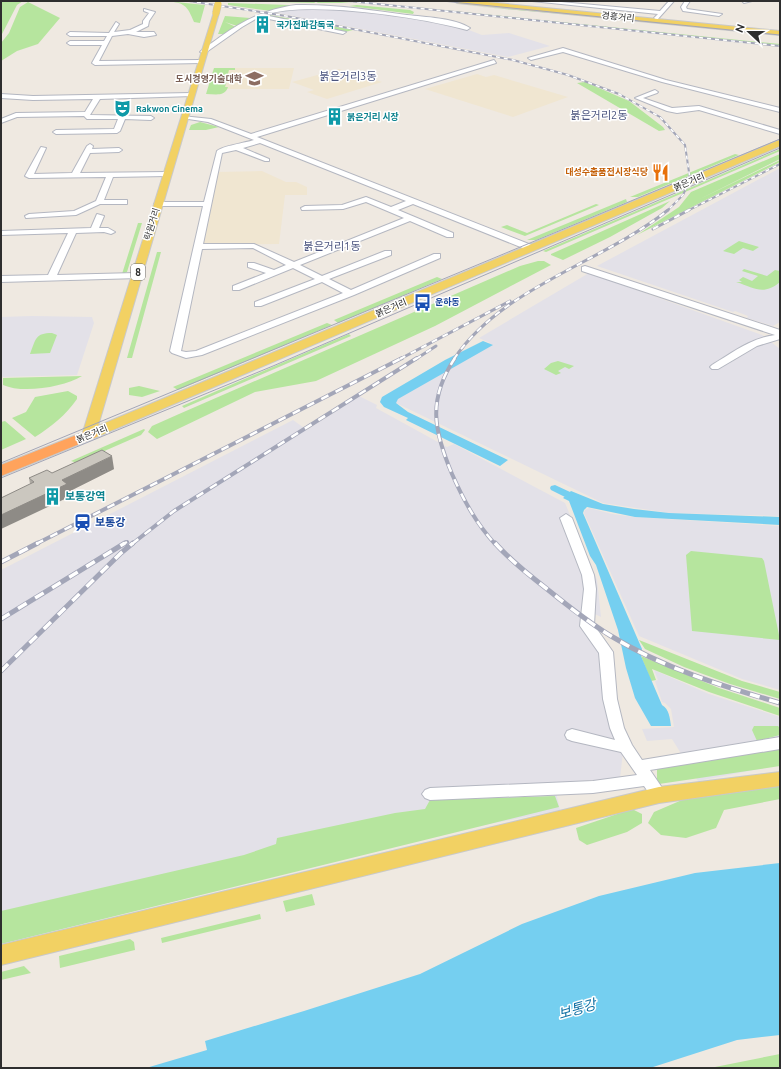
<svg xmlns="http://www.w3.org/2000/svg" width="781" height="1069" font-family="Ubuntu,'Noto Sans KR',sans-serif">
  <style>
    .industrial { fill: #e3e1e8 }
    .education { fill: #f0e6d1 }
    .green { fill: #b6e59e }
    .water { fill: #75cff0 }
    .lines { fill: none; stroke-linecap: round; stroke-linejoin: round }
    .canal { fill: #75cff0; fill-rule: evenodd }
    .minor-casing { stroke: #b4b7c1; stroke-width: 2 }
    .major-casing { stroke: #c9c9c9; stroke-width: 2 }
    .highway-casing { stroke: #c9c9c9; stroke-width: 2 }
    .minor { fill: #fff; fill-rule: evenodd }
    .major { fill: #f2d163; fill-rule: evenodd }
    .highway { fill: #ffa35c; fill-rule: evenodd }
    .tram { stroke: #a3a6b8; stroke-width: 1 }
    .rail-far3-casing { stroke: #a3a6b8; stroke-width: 2 }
    .rail-far2-casing { stroke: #a3a6b8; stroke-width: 3 }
    .rail-far1-casing { stroke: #a3a6b8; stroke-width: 4 }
    .rail-casing { stroke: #a3a6b8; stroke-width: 5 }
    .rail-far3 { stroke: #fff; stroke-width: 1.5; stroke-dasharray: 4; stroke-linecap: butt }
    .rail-far2 { stroke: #fff; stroke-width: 2; stroke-dasharray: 6; stroke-linecap: butt }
    .rail-far1 { stroke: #fff; stroke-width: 2.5; stroke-dasharray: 8; stroke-linecap: butt }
    .rail { stroke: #fff; stroke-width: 3.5; stroke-dasharray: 10; stroke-linecap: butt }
    .major-bridge-casing { stroke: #c9c9c9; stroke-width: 8; stroke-linecap: butt }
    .major-bridge { stroke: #f2d163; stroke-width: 7 }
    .wall { fill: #afaba4 }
    .shaded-wall { fill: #8e8b86 }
    .building { fill: #cbc7bf; stroke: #8e8b86 }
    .labels { text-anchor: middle; stroke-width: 3; stroke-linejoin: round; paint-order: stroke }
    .far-street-label { font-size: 9px; fill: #2e2e2e; stroke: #fff }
    .far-culture-label { font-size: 9px; font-weight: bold; fill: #0d838f; stroke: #fff; text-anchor: start }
    .far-education-label { font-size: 9px; font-weight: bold; fill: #785e54; stroke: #fff; text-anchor: end }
    .far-food-label { font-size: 9px; font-weight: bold; fill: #c56008; stroke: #fff; text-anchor: end }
    .far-transit-label { font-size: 9px; font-weight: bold; fill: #164399; stroke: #fff; text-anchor: start }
    .shield { fill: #fff; stroke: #6d6d6d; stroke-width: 1 }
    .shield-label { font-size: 10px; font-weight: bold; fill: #2e2e2e }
    .far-quarter-label { font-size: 11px; fill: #4d5680; stroke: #fff }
    .culture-label { font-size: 11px; font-weight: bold; fill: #0d838f; stroke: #fff; text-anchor: start }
    .transit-label { font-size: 11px; font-weight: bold; fill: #164399; stroke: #fff; text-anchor: start }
    .near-water-label { font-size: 14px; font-style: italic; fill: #0d6fa3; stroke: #fff }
  </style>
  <rect width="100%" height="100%" fill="#efe9e1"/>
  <path class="industrial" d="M 296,7 L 350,9 L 453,24 L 482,35 L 509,33 L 550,46 L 508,57 L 273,12 Z
    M 780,168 L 780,322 L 773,326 L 747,318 L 748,316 L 735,311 L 733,312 L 597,266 Z
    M 589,273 L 762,335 L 780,349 L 780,516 L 670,513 L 603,503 L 392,401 L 490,343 L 479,338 Z
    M 32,316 L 92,317 L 94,323 L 77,375 L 1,377 L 1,317 Z
    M 359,396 L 377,405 L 376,408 L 447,447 L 454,444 L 565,503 L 597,580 L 601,617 L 586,610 L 600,647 L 623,752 L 620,778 L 554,783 L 560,810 L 1,923 L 1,570 L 293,420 L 307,430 Z
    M 589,508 L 612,514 L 635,517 L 780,526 L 780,690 L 742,679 L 639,636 L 584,513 L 585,510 Z
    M 654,670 L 709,694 L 780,717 L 780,765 L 698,781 L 672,739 L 647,741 L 642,729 L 674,727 L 671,709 L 665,703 L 662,702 L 655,681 L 658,680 Z"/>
  <path class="education" d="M 223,68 L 294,68 L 289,89 L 216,89 Z
    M 339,69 L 382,82 L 327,99 L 307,92 L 314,90 L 292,82 Z
    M 477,74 L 486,77 L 494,75 L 568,97 L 513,117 L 425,89 Z
    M 262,171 L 286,182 L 296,182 L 307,187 L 307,195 L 285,195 L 279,244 L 200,245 L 216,172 Z"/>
  <path class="green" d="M 1,1 L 23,1 L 17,5 L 1,36 Z
    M 166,1 L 205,5 L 200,23 L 194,22 C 187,5 185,3 166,1 Z
    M 228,1 L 330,1 L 352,3 L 318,3 L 316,2 L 314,3 Z
    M 352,1 L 780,44 L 780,45 Z
    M 28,2 L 60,18 L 38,44 L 17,51 L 1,61 L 1,43 L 9,33 L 20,7 Z
    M 228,3 L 320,6 L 271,11 L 228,5 Z
    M 357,5 L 410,10 L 414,12 L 413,14 L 349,6 Z
    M 477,5 L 641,21 L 471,6 L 508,9 Z
    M 264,14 L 342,28 L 353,30 L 345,32 L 261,16 Z
    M 225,16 L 250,18 L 237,26 L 225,22 L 236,27 L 226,34 L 218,34 Z
    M 214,68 L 235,68 L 235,70 L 229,70 L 227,77 L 211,77 Z
    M 210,81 L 227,81 L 225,87 L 228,87 C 225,97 215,94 206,94 Z
    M 585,82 L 629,101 L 663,127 L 665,130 L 659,131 L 577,83 Z
    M 200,122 L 219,127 L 206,130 L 189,130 L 191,125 Z
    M 780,149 L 780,151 L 546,252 L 543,251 Z
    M 735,154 L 739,155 L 638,197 L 630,197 Z
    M 780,154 L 780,159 L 700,199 L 780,160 L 780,162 L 637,235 L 679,207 L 691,192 Z
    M 626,199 L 627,202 L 536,240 L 527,240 Z
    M 670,201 L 662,208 L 610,237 L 563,260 L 551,255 L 551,254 Z
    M 596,204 L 599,205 L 525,236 L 501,227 L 507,225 L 527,233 Z
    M 138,223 L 142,223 L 127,272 L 122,274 Z
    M 739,241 L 759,247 L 753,251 L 743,248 L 734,254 L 723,251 Z
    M 157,252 L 161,252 L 132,358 L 127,358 Z
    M 538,261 L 544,261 L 551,265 L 435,326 L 316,381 L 255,392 L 157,439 L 148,432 L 152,426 L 179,414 L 520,266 Z
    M 744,269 L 767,276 L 775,270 L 780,271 L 780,282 C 763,296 755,288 736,282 L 742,282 L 739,280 L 743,277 L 752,281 L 758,276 L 742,271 Z
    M 437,277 L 442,279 L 338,323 L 334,320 Z
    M 327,323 L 332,325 L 178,390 L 173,387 Z
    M 52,333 L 57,335 L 50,353 L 30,354 C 36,339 35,333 52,333 Z
    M 349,334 L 351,336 L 184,408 L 182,406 Z
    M 558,361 L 574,366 L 569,369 L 565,367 L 558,371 L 561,373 L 556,375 L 544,369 L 551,363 Z
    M 82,376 C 64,387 23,394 3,385 L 3,378 Z
    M 139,386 L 160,391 L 142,397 L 129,395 L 129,388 Z
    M 68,391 L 77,396 L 77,399 C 66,415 51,427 35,437 L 12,418 L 26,412 L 35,397 Z
    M 5,421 L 26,439 L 1,450 L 1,422 Z
    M 144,429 L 145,430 L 141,435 L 77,463 L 71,461 Z
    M 691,551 L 762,558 L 764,561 L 780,640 L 692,631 L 686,555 Z
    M 639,640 L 742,681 L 780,692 L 780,699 L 730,684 L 684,667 L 645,649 Z
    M 641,656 L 719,688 L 780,708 L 780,716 L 709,692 L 652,669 L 656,680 L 651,681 Z
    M 754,726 L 778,726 L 780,728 L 780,735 L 757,741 L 752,730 Z
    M 780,749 L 780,766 L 659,784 L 657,779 L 657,769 Z
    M 780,783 L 780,799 L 724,810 L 716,828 L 686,838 L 661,835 L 648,823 L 654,812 L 696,794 Z
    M 555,796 L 559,807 L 1,944 L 1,911 L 244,855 L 276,844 L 277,838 L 395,813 L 425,809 L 430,800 Z
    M 632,809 L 642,814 L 642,823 L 627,832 L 587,845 L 579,840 L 576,828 Z
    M 312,894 L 315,905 L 286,912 L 283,901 Z
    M 260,914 L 261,919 L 162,943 L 161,938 Z
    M 130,939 L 134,942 L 135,950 L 60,968 L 59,956 Z
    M 24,966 L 31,973 L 1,980 L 1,972 Z
    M 780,1054 L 780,1068 L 710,1068 Z"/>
  <path class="water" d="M 483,341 L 493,345 L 398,399 L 396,403 L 408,412 L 508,460 L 500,466 L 406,420 L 408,418 L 384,407 L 380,402 L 382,397 L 445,360 Z
    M 571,491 L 603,504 L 634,509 L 669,513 L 780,517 L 780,525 L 635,517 L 587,507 L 584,510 L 583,513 L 642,649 L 641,656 L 662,705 C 669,709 670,718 671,726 L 651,726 L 635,698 L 626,668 L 618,630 L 596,565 L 590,556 L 569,501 L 563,498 Z
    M 780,863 L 780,1035 L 737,1040 L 650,1068 L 146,1068 L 207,1050 L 205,1041 L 304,1011 L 420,974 L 522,924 L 599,896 L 695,873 Z"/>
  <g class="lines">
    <path class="canal" d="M 555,485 L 583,498 L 584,500 L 579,503 L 575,502 L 551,490 L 550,488 L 551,486 Z"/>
    <defs>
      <path id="minor" d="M 532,1 L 550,1 L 660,11 L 669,1 L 674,1 L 657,20 L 654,18 L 658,14 Z
        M 685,1 L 690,1 L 686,7 L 687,9 L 722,14 L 719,16 L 683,11 L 681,7 Z
        M 742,1 L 752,1 L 744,3 Z
        M 296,5 C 334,4 370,10 407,15 C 424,17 455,18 470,28 L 467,30 C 420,17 308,0 264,15 L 346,32 L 343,34 L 259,17 L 242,27 L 205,53 L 200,52 C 206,46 214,42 220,37 C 244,20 266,9 296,5 Z
        M 144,9 L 155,12 L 149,21 L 148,26 L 136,32 L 154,32 L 156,35 L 144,37 L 128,34 L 112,36 L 99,61 L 200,60 L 202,63 L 95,65 L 92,63 L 102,45 L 70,45 L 67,43 L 70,41 L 104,41 L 107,36 L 70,36 L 67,34 L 70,32 L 109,33 L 116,22 L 119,24 L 114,32 L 130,30 L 143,24 L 143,21 L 149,13 L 144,11 Z
        M 563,48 L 666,80 L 780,108 L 780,112 L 662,82 L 563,52 L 531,60 L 528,58 Z
        M 494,60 L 496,63 L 257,137 L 534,246 L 534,250 L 528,250 L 413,204 L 398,210 L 453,233 L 453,237 L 447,237 L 410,221 L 300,265 L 322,276 L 385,251 L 391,251 L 391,255 L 329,279 L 351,290 L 434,254 L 440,254 L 440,258 L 354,295 L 202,355 L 186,358 L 172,353 L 170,351 L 203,206 L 158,206 L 154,204 L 158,202 L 204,202 L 217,151 C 222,146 245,143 254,140 L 208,122 L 182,118 L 182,116 L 211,119 L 251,134 ZM 260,143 L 406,201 L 391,207 L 366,197 L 342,205 L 305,206 L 301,208 L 302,210 L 343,209 L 366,202 L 404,218 L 294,262 L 254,244 L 203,244 L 222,153 L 236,150 L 265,161 L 269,161 L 269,159 L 243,148 ZM 253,248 L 286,265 L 274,270 L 254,263 L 248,263 L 248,267 L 266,273 L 233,286 L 233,290 L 239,290 L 293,268 L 315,279 L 255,302 L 255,306 L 261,306 L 322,282 L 343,293 L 196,351 L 186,352 L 181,351 L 202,249 Z
        M 655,90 L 658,92 L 657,93 L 643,98 L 672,108 L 699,106 L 780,130 L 780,134 L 699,110 L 677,113 L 667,111 L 635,98 Z
        M 191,93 L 193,94 L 193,96 L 100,99 L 90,115 L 151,116 L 154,118 L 151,120 L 125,119 L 120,131 L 117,133 L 56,134 L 53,132 L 56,130 L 114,129 L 118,119 L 87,119 L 84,116 L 17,117 L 1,123 L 1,119 L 16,113 L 85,112 L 93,99 L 33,100 L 1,98 L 1,94 L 33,96 Z
        M 90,144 L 93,146 L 92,149 L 119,148 L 122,150 L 119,152 L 90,153 L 80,173 L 167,172 L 171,174 L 167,176 L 113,177 L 104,200 L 127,200 L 127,204 L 100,204 L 76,215 L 26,218 L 25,216 L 29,214 L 74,211 L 96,201 L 106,177 L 29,178 L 25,176 L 41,147 L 46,148 L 34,174 L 72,173 L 87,146 Z
        M 97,214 L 104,216 L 99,228 L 108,228 L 115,232 L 111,234 L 104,232 L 76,233 L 57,275 L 136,273 L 140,276 L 139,278 L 1,282 L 1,276 L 48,275 L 68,233 L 1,235 L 1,231 L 91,228 Z
        M 585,266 L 780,330 L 780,339 L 757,346 L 718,369 L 712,369 L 710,367 L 712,365 C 732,353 751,338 775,335 L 582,271 L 582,267 Z
        M 566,514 L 572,518 L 594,575 L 596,589 L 594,625 L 613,652 L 617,699 L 624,728 L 632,745 L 642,760 L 780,737 L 780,749 L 650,770 L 667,795 L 664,799 C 653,803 650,794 644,786 L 593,793 L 430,800 L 425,798 L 422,794 L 425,790 L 430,788 L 593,781 L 637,775 L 621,752 L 572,741 L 567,739 L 565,735 L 567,731 L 572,729 L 615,740 L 610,728 L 603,699 L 599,653 L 580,626 L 584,589 L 582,575 L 560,518 Z"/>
      <path id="major" d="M 454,1 L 476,1 L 780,31 L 780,35 L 457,3 Z
        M 214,12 L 219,13 L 98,426 L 777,141 L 780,140 L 780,146 L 94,438 L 84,438 L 82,435 Z
        M 780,772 L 780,786 L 659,803 L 1,965 L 1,945 L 659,787 Z"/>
      <path id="highway" d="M 89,430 L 94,432 L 97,435 L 94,438 L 1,476 L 1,465 Z"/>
    </defs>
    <use href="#minor" class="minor-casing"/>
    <use href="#major" class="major-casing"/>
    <use href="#highway" class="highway-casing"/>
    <use href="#minor" class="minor"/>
    <use href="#major" class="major"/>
    <use href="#highway" class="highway"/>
    <path class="tram" d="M 442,1 L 780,35
      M 1,463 L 780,139
      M 1,478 L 273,366 L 780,148"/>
    <defs>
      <path id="rail-far3" d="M 189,1 L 286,16 L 513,60 L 568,75 L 619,94 L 660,117 L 685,145 L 690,179 L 683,195 L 667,211
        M 349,1 L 780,46
        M 687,211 L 780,164"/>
      <path id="rail-far2" d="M 653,229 L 689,210
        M 400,359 L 510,301
        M 416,359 L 436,346
        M 454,359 C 502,287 602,263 668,210"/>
      <path id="rail-far1" d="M 455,358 C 427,400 434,431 452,474 C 464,501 476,523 495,544
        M 36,544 L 402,358
        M 123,544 L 127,542
        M 132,544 L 174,511 L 417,358"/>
      <path id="rail" d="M 495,543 C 510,560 529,575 547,589 C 568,606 588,622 611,636 C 663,668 722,686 780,703
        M 1,562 L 38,543
        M 1,619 L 125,543
        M 1,671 L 121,553 L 133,543"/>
    </defs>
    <use href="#rail-far3" class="rail-far3-casing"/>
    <use href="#rail-far2" class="rail-far2-casing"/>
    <use href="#rail-far1" class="rail-far1-casing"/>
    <use href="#rail" class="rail-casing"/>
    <use href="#rail-far3" class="rail-far3"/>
    <use href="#rail-far2" class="rail-far2"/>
    <use href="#rail-far1" class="rail-far1"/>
    <use href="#rail" class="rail"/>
    <defs>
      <path id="major-bridge" d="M 216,13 L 218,4"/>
    </defs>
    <use href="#major-bridge" class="major-bridge-casing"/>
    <use href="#major-bridge" class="major-bridge"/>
  </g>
  <path class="wall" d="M 114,469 L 68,492 L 69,497 L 30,484 L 29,478 L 52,473 Z"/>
  <path class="shaded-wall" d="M 112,456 L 114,469 L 68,492 L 69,497 L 1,529 L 1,515 L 62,480 Z"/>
  <path class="building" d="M 102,450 L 112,456 L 62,480 L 67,484 L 1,515 L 1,498 L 34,482 L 29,478 L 47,470 L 52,473 Z"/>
  <defs>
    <symbol id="building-bare" viewBox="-9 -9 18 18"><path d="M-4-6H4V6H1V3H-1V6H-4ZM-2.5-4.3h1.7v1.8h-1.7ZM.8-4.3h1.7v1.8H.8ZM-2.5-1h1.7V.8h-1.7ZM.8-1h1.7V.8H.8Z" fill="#0f9aa8" stroke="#fff" stroke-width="2.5" paint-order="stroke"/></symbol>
    <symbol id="school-bare" viewBox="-9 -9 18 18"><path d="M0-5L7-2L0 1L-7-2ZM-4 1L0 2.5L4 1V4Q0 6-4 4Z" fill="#8d6e63" stroke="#fff" stroke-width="2.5" paint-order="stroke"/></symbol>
    <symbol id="theatre-bare" viewBox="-9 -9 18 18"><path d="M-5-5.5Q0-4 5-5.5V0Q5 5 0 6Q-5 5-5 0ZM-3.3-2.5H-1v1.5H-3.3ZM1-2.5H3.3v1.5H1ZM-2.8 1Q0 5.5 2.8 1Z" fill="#0f9aa8" stroke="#fff" stroke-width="2.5" paint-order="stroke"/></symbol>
    <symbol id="restaurant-bare" viewBox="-9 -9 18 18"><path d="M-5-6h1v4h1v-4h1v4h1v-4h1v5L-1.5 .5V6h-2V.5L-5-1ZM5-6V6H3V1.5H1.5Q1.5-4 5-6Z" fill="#e8710a" stroke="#fff" stroke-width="2.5" paint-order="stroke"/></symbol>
    <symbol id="bus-bare" viewBox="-9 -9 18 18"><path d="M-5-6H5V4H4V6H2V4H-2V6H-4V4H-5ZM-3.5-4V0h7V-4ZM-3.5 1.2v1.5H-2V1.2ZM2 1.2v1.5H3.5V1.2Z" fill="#1a4fb4" stroke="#fff" stroke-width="2.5" paint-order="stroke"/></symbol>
    <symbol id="station-bare" viewBox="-9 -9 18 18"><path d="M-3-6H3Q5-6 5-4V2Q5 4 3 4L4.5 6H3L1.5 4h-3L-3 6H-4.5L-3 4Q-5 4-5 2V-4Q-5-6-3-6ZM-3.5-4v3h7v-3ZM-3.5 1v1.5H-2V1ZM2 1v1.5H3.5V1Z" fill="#1a4fb4" stroke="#fff" stroke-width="2.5" paint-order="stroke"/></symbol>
  </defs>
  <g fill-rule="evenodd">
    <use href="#building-bare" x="250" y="12" width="25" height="25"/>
    <use href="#school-bare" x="242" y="66" width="25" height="25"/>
    <use href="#theatre-bare" x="110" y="96" width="25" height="25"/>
    <use href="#building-bare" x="322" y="104" width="25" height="25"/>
    <use href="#restaurant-bare" x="648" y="160" width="25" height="25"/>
    <use href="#bus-bare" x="410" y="290" width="25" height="25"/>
    <use href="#building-bare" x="40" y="484" width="25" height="25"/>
    <use href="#station-bare" x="70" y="510" width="25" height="25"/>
  </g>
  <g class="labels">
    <g class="far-street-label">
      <text transform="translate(618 17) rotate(6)" y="3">경흥거리</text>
      <text transform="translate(689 182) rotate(-23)" y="3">붉은거리</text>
      <text transform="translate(152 224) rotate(-73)" y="3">락원거리</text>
      <text transform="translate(391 308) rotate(-23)" y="3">붉은거리</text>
      <text transform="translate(92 434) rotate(-22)" y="3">붉은거리</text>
    </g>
    <g class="far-culture-label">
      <text x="276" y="28">국가전파감독국</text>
      <text x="136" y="112">Rakwon Cinema</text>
      <text x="347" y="120">붉은거리 시장</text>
    </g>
    <g class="far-education-label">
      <text x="242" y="82">도시경영기술대학</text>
    </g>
    <g class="far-food-label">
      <text x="648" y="175">대성수출품전시장식당</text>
    </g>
    <g class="far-transit-label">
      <text x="435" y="305">운하동</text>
    </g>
    <rect class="shield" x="131" y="264" width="14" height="16" rx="3"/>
    <g class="shield-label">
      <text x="138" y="276">8</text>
    </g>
    <g class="far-quarter-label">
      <text x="348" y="80">붉은거리3동</text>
      <text x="599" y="119">붉은거리2동</text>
      <text x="332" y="250">붉은거리1동</text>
    </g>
    <g class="culture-label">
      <text x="65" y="500">보통강역</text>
    </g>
    <g class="transit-label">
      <text x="95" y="526">보통강</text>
    </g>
    <g class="near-water-label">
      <text transform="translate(577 1009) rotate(-16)" y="5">보통강</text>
    </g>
  </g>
  <rect width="781" height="1069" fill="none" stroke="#2e2e2e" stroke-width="4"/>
  <g transform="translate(749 32) rotate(292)" stroke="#ffffff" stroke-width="3" paint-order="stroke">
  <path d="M0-3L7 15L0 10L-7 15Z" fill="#2e2e2e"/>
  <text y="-6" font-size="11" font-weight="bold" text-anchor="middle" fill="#2e2e2e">N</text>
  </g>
</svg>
